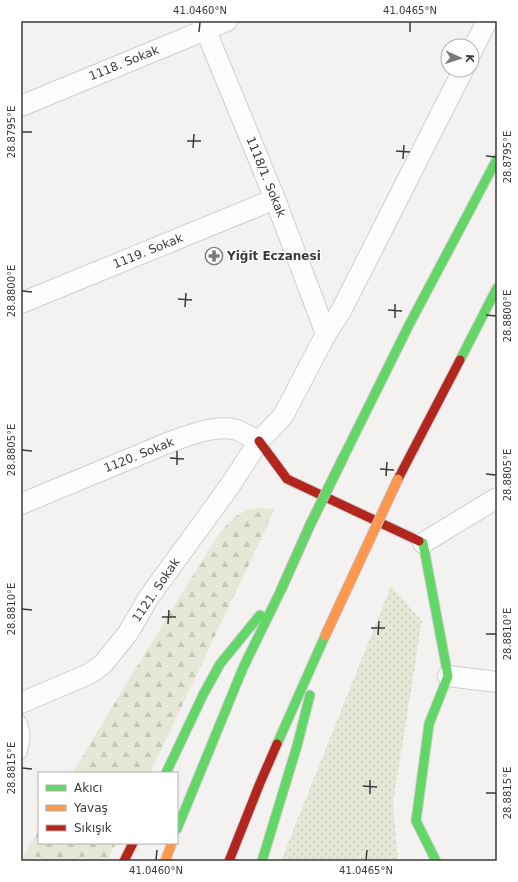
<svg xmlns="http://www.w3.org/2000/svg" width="518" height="882" font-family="'DejaVu Sans',sans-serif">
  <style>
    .forest { fill: url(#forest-firs) }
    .park { fill: url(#park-dots) }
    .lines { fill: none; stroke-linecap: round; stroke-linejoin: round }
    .lane-casing { stroke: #d1cfce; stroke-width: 12 }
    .street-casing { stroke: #d1cfce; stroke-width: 22 }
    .fast-casing { stroke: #d1cfce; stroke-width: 11 }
    .slow-casing { stroke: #d1cfce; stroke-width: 11 }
    .jam-casing { stroke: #d1cfce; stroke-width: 11 }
    .lane { stroke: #fdfdfd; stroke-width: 10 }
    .street { stroke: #fdfdfd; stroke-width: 20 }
    .fast { stroke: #63d668; stroke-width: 9 }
    .slow { stroke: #ff974d; stroke-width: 9 }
    .jam { stroke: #b3261e; stroke-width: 9 }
    .fast-bridge-casing { stroke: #c7b9b8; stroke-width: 11; stroke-linecap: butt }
    .slow-bridge-casing { stroke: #c7b9b8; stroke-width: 11; stroke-linecap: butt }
    .fast-bridge { stroke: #63d668; stroke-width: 9 }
    .slow-bridge { stroke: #ff974d; stroke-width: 9 }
    .ticks { fill: none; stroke: #3c3a39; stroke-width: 1.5 }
    .labels { text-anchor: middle; stroke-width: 3; stroke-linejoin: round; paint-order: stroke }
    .street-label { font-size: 12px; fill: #3c3a39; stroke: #fff }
    .poi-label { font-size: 12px; font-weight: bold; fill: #3c3a39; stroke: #fff; text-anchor: start }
    .neatline { fill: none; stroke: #3c3a39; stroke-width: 1.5 }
    .ticks-label { font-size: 10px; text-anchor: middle; fill: #3c3a39 }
  </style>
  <defs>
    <pattern id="forest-firs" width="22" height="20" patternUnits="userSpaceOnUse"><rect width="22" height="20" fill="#e5e8d6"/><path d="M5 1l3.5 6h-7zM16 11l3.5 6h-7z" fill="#c5c8b8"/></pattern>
    <pattern id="park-dots" width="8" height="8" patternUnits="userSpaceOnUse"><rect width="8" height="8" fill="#e5e8d6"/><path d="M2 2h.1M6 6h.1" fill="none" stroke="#c5c8b8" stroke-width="1.8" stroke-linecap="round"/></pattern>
  </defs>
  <rect width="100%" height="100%" fill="#f4f2f0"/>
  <path class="forest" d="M 256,508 L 275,509 L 150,773 L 73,773 L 123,689 L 215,540 C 227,524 235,512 256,508 Z
    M 39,830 L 39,843 L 116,843 L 107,861 L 21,861 Z"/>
  <path class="park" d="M 391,586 L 422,621 L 393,804 L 398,861 L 281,861 Z"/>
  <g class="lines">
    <defs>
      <path id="lane" d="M 21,721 C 26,733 25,742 21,754"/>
      <path id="street" d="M 202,21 L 275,199 L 326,334
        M 472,51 L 487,21
        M 21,106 L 227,21
        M 21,303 L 275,199
        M 21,504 L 170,442 C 190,435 216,424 237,430 C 244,433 252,438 259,441
        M 423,543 L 497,498
        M 448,676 L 497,682
        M 21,703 L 89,674 L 103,664 L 128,633 L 149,597 L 229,487 L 259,441 L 283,416 L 326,334 L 341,311 L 463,70"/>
      <path id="fast" d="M 460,360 L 497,288
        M 344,456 L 409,325 L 497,159
        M 419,541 L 423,543 L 448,676 L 429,724 L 416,821 L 436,861
        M 277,744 L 325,636
        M 166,773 L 203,695 L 220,664 L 260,615
        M 177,829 L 243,668 L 281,590
        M 262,861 L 297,746 L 310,695"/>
      <path id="slow" d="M 165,861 L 172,843"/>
      <path id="jam" d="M 259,441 L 287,479 L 419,541
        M 398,479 L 460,360
        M 124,861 L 133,843
        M 229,861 L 260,783 L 277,744"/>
    </defs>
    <use href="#lane" class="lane-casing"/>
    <use href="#street" class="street-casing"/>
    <use href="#fast" class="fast-casing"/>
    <use href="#slow" class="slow-casing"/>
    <use href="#jam" class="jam-casing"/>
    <use href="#lane" class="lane"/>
    <use href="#street" class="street"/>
    <use href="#fast" class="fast"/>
    <use href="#slow" class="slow"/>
    <use href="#jam" class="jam"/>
    <defs>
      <path id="fast-bridge" d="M 281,590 L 310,525 L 344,456"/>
      <path id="slow-bridge" d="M 325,636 L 398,479"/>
    </defs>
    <use href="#fast-bridge" class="fast-bridge-casing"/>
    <use href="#slow-bridge" class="slow-bridge-casing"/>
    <use href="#fast-bridge" class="fast-bridge"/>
    <use href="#slow-bridge" class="slow-bridge"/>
  </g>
  <path class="ticks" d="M 199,32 L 200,22M 410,32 L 410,22M 22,132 L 32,132M 187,141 L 201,141M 193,148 L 194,134M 396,151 L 410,152M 486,156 L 496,157M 403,159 L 404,145M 22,291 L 32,292M 178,299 L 192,300M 185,307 L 186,293M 388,310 L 402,311M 486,315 L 496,316M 395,318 L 395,304M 22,450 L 32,451M 170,458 L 184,459M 177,465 L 177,451M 380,469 L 394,470M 486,474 L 496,475M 386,476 L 387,462M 22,609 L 32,610M 162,617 L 176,617M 168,624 L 169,610M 371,628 L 385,628M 486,634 L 496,634M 378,635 L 379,621M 22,768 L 32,769M 363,786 L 377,787M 486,793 L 496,793M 370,794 L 370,780M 156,860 L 157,850M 366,860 L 367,850"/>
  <defs>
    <symbol id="pharmacy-ring" viewBox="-11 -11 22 22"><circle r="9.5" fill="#fff" stroke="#7c7a79" stroke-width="1.5"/><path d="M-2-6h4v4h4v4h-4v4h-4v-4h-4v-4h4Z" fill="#7c7a79"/></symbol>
  </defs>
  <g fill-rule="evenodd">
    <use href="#pharmacy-ring" x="204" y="246" width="20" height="20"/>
  </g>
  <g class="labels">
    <g class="street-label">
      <text transform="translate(124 63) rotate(-22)" y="4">1118. Sokak</text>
      <text transform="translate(266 177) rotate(68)" y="4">1118/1. Sokak</text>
      <text transform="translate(148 251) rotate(-22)" y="4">1119. Sokak</text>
      <text transform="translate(139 455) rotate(-22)" y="4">1120. Sokak</text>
      <text transform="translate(156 590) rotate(-56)" y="4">1121. Sokak</text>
    </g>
    <g class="poi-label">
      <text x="227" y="260">Yiğit Eczanesi</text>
    </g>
  </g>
  <rect width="518" height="882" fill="none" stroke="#ffffff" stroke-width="44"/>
  <rect x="38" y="772" width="140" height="72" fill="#ffffff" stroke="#b1b0b0"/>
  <rect x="46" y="785" width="20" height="6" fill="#63d668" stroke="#b1b0b0"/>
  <text x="74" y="792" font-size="12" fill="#3c3a39">Akıcı</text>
  <rect x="46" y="805" width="20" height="6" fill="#ff974d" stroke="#b1b0b0"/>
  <text x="74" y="812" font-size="12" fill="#3c3a39">Yavaş</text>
  <rect x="46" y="825" width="20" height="6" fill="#b3261e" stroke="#b1b0b0"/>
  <text x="74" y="832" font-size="12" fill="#3c3a39">Sıkışık</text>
  <g transform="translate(460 58) rotate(93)"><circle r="19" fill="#ffffff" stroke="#b1b0b0"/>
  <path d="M0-3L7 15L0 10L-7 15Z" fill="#7c7a79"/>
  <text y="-6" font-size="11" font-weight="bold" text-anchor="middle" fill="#3c3a39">K</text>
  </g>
  <rect x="22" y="22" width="474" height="838" class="neatline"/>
  <g class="ticks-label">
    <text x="200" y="14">41.0460°N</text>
    <text x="410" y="14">41.0465°N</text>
    <text transform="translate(11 132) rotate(-90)" y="4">28.8795°E</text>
    <text transform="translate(507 157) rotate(-90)" y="4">28.8795°E</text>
    <text transform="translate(11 291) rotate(-90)" y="4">28.8800°E</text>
    <text transform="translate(507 316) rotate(-90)" y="4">28.8800°E</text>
    <text transform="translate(11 450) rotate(-90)" y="4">28.8805°E</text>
    <text transform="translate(507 475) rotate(-90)" y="4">28.8805°E</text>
    <text transform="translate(11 609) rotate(-90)" y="4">28.8810°E</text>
    <text transform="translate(507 634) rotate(-90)" y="4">28.8810°E</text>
    <text transform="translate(11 768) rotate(-90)" y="4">28.8815°E</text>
    <text transform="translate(507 793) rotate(-90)" y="4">28.8815°E</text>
    <text x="156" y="874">41.0460°N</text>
    <text x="366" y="874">41.0465°N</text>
  </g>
</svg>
